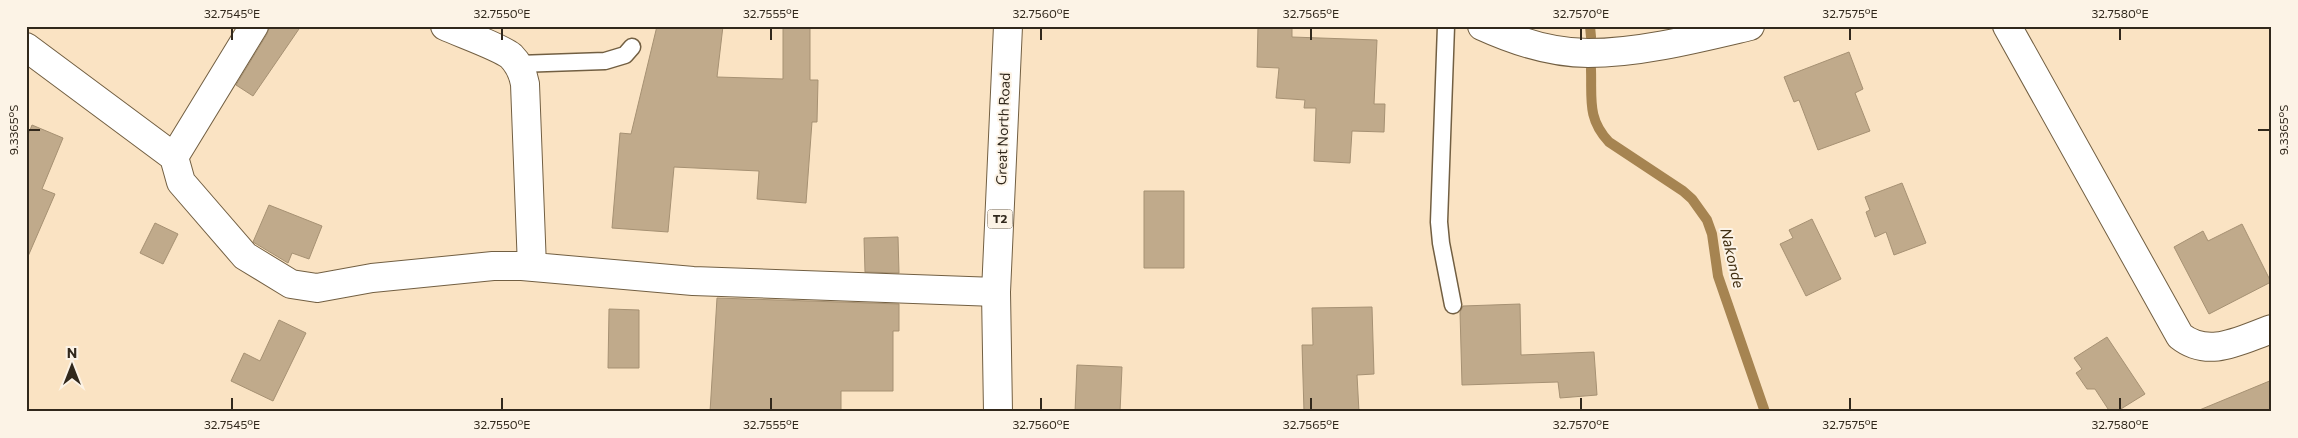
<svg xmlns="http://www.w3.org/2000/svg" width="2298" height="438" font-family="Commissioner,sans-serif">
  <style>
    .lines { fill: none; stroke-linecap: round; stroke-linejoin: round }
    .stream { stroke: #a68451; stroke-width: 10 }
    .building { fill: #c0aa8b; stroke: #a69173 }
    .lane-casing { stroke: #725f42; stroke-width: 19 }
    .street-casing { stroke: #725f42; stroke-width: 30 }
    .highway-casing { stroke: #725f42; stroke-width: 30 }
    .lane { stroke: #fff; stroke-width: 16 }
    .street { stroke: #fff; stroke-width: 28 }
    .highway { stroke: #fff; stroke-width: 28 }
    .ticks { fill: none; stroke: #31281c; stroke-width: 2 }
    .labels { text-anchor: middle; stroke-width: 4; stroke-linejoin: round; paint-order: stroke }
    .shield { fill: #fcf3e6; stroke: #6e6559; stroke-width: 1 }
    .shield-label { font-size: 12px; font-weight: bold; fill: #31281c }
    .street-label { font-size: 14px; fill: #31281c; stroke: #fcf3e6 }
    .water-label { font-size: 15px; font-style: italic; fill: #412e10; stroke: #fcf3e6 }
    .neatline { fill: none; stroke: #31281c; stroke-width: 2 }
    .ticks-label { font-size: 12px; text-anchor: middle; fill: #31281c }
  </style>
  <rect width="100%" height="100%" fill="#fae3c3"/>
  <g class="lines">
    <path class="stream" d="M 1590,26 L 1591,37
      M 1591,69 C 1592,99 1587,119 1609,142 L 1683,191 L 1692,199 L 1707,220 L 1712,234 L 1718,276 L 1765,412"/>
  </g>
  <path class="building" d="M 270,26 L 301,26 L 253,96 L 236,85 L 267,34 Z
    M 657,26 L 723,26 L 717,77 L 783,79 L 783,26 L 810,26 L 810,80 L 818,80 L 817,122 L 812,122 L 806,203 L 757,199 L 759,171 L 674,167 L 668,232 L 612,228 L 620,133 L 631,134 Z
    M 1258,26 L 1292,26 L 1292,37 L 1377,40 L 1374,104 L 1385,104 L 1384,132 L 1352,131 L 1350,163 L 1314,161 L 1316,108 L 1304,108 L 1305,100 L 1276,98 L 1279,68 L 1257,67 Z
    M 1849,52 L 1863,89 L 1855,93 L 1870,131 L 1818,150 L 1799,100 L 1794,102 L 1784,77 Z
    M 32,125 L 63,138 L 42,189 L 55,194 L 26,261 L 26,140 Z
    M 1902,183 L 1926,243 L 1894,255 L 1886,232 L 1875,237 L 1866,212 L 1870,210 L 1865,197 Z
    M 1144,191 L 1184,191 L 1184,268 L 1144,268 Z
    M 269,205 L 322,226 L 309,259 L 292,253 L 288,263 L 253,242 Z
    M 1812,219 L 1841,279 L 1806,296 L 1780,244 L 1793,238 L 1789,230 Z
    M 155,223 L 178,234 L 163,264 L 140,253 Z
    M 2242,224 L 2271,282 L 2209,314 L 2174,247 L 2203,231 L 2208,241 Z
    M 898,237 L 899,273 L 865,272 L 864,238 Z
    M 717,298 L 899,304 L 899,331 L 893,331 L 893,391 L 841,391 L 841,412 L 710,412 Z
    M 1520,304 L 1521,355 L 1594,352 L 1597,395 L 1560,398 L 1558,382 L 1462,385 L 1460,312 L 1463,306 Z
    M 1372,307 L 1374,374 L 1357,375 L 1359,412 L 1304,412 L 1302,345 L 1313,345 L 1312,308 Z
    M 609,309 L 639,310 L 639,368 L 608,368 Z
    M 279,320 L 306,333 L 273,401 L 231,381 L 244,353 L 260,361 Z
    M 2107,337 L 2145,394 L 2116,412 L 2110,412 L 2095,389 L 2087,389 L 2076,373 L 2082,369 L 2074,358 Z
    M 1077,365 L 1122,367 L 1120,412 L 1075,412 Z
    M 2272,380 L 2272,412 L 2197,412 L 2197,411 Z"/>
  <g class="lines">
    <defs>
      <path id="lane" d="M 1446,26 L 1439,222 L 1441,243 L 1453,305
        M 518,64 L 605,61 L 625,55 L 632,47"/>
      <path id="street" d="M 445,26 C 460,33 500,47 511,56 C 519,64 523,73 525,84 L 532,267
        M 1482,26 C 1515,41 1551,53 1588,53 C 1640,53 1699,38 1750,26
        M 2007,26 L 2180,336 C 2209,359 2240,340 2272,329
        M 26,47 L 174,157 L 181,182 L 245,256 L 291,284 L 317,288 L 372,278 L 493,266 L 522,266 L 693,281 L 996,292
        M 174,157 L 254,26"/>
      <path id="highway" d="M 998,412 L 996,292 L 1008,26"/>
    </defs>
    <use href="#lane" class="lane-casing"/>
    <use href="#street" class="street-casing"/>
    <use href="#highway" class="highway-casing"/>
    <use href="#lane" class="lane"/>
    <use href="#street" class="street"/>
    <use href="#highway" class="highway"/>
  </g>
  <path class="ticks" d="M 232,28 L 232,40M 502,28 L 502,40M 771,28 L 771,40M 1041,28 L 1041,40M 1311,28 L 1311,40M 1581,28 L 1581,40M 1850,28 L 1850,40M 2120,28 L 2120,40M 28,130 L 40,130M 2258,130 L 2270,130M 232,398 L 232,410M 502,398 L 502,410M 771,398 L 771,410M 1041,398 L 1041,410M 1311,398 L 1311,410M 1581,398 L 1581,410M 1850,398 L 1850,410M 2120,398 L 2120,410"/>
  <g class="labels">
    <rect class="shield" x="987.5" y="209.5" width="25" height="19" rx="4"/>
    <g class="shield-label">
      <text x="1000" y="223">T2</text>
    </g>
    <g class="street-label">
      <text transform="translate(1003 129) rotate(-88)" y="5">Great North Road</text>
    </g>
    <g class="water-label">
      <text transform="translate(1732 258) rotate(77)" y="5">Nakonde</text>
    </g>
  </g>
  <rect width="2298" height="438" fill="none" stroke="#fcf3e6" stroke-width="55"/>
  <g transform="translate(72 366)" stroke="#fcf3e6" stroke-width="4" paint-order="stroke">
  <path d="M0-4L9 19L0 12L-9 19Z" fill="#31281c"/>
  <text y="-8" font-size="14" font-weight="bold" text-anchor="middle" fill="#31281c">N</text>
  </g>
  <rect x="28" y="28" width="2242" height="382" class="neatline"/>
  <g class="ticks-label">
    <text x="232" y="18">32.7545°E</text>
    <text x="502" y="18">32.7550°E</text>
    <text x="771" y="18">32.7555°E</text>
    <text x="1041" y="18">32.7560°E</text>
    <text x="1311" y="18">32.7565°E</text>
    <text x="1581" y="18">32.7570°E</text>
    <text x="1850" y="18">32.7575°E</text>
    <text x="2120" y="18">32.7580°E</text>
    <text transform="translate(14 130) rotate(-90)" y="4">9.3365°S</text>
    <text transform="translate(2284 130) rotate(-90)" y="4">9.3365°S</text>
    <text x="232" y="429">32.7545°E</text>
    <text x="502" y="429">32.7550°E</text>
    <text x="771" y="429">32.7555°E</text>
    <text x="1041" y="429">32.7560°E</text>
    <text x="1311" y="429">32.7565°E</text>
    <text x="1581" y="429">32.7570°E</text>
    <text x="1850" y="429">32.7575°E</text>
    <text x="2120" y="429">32.7580°E</text>
  </g>
</svg>
